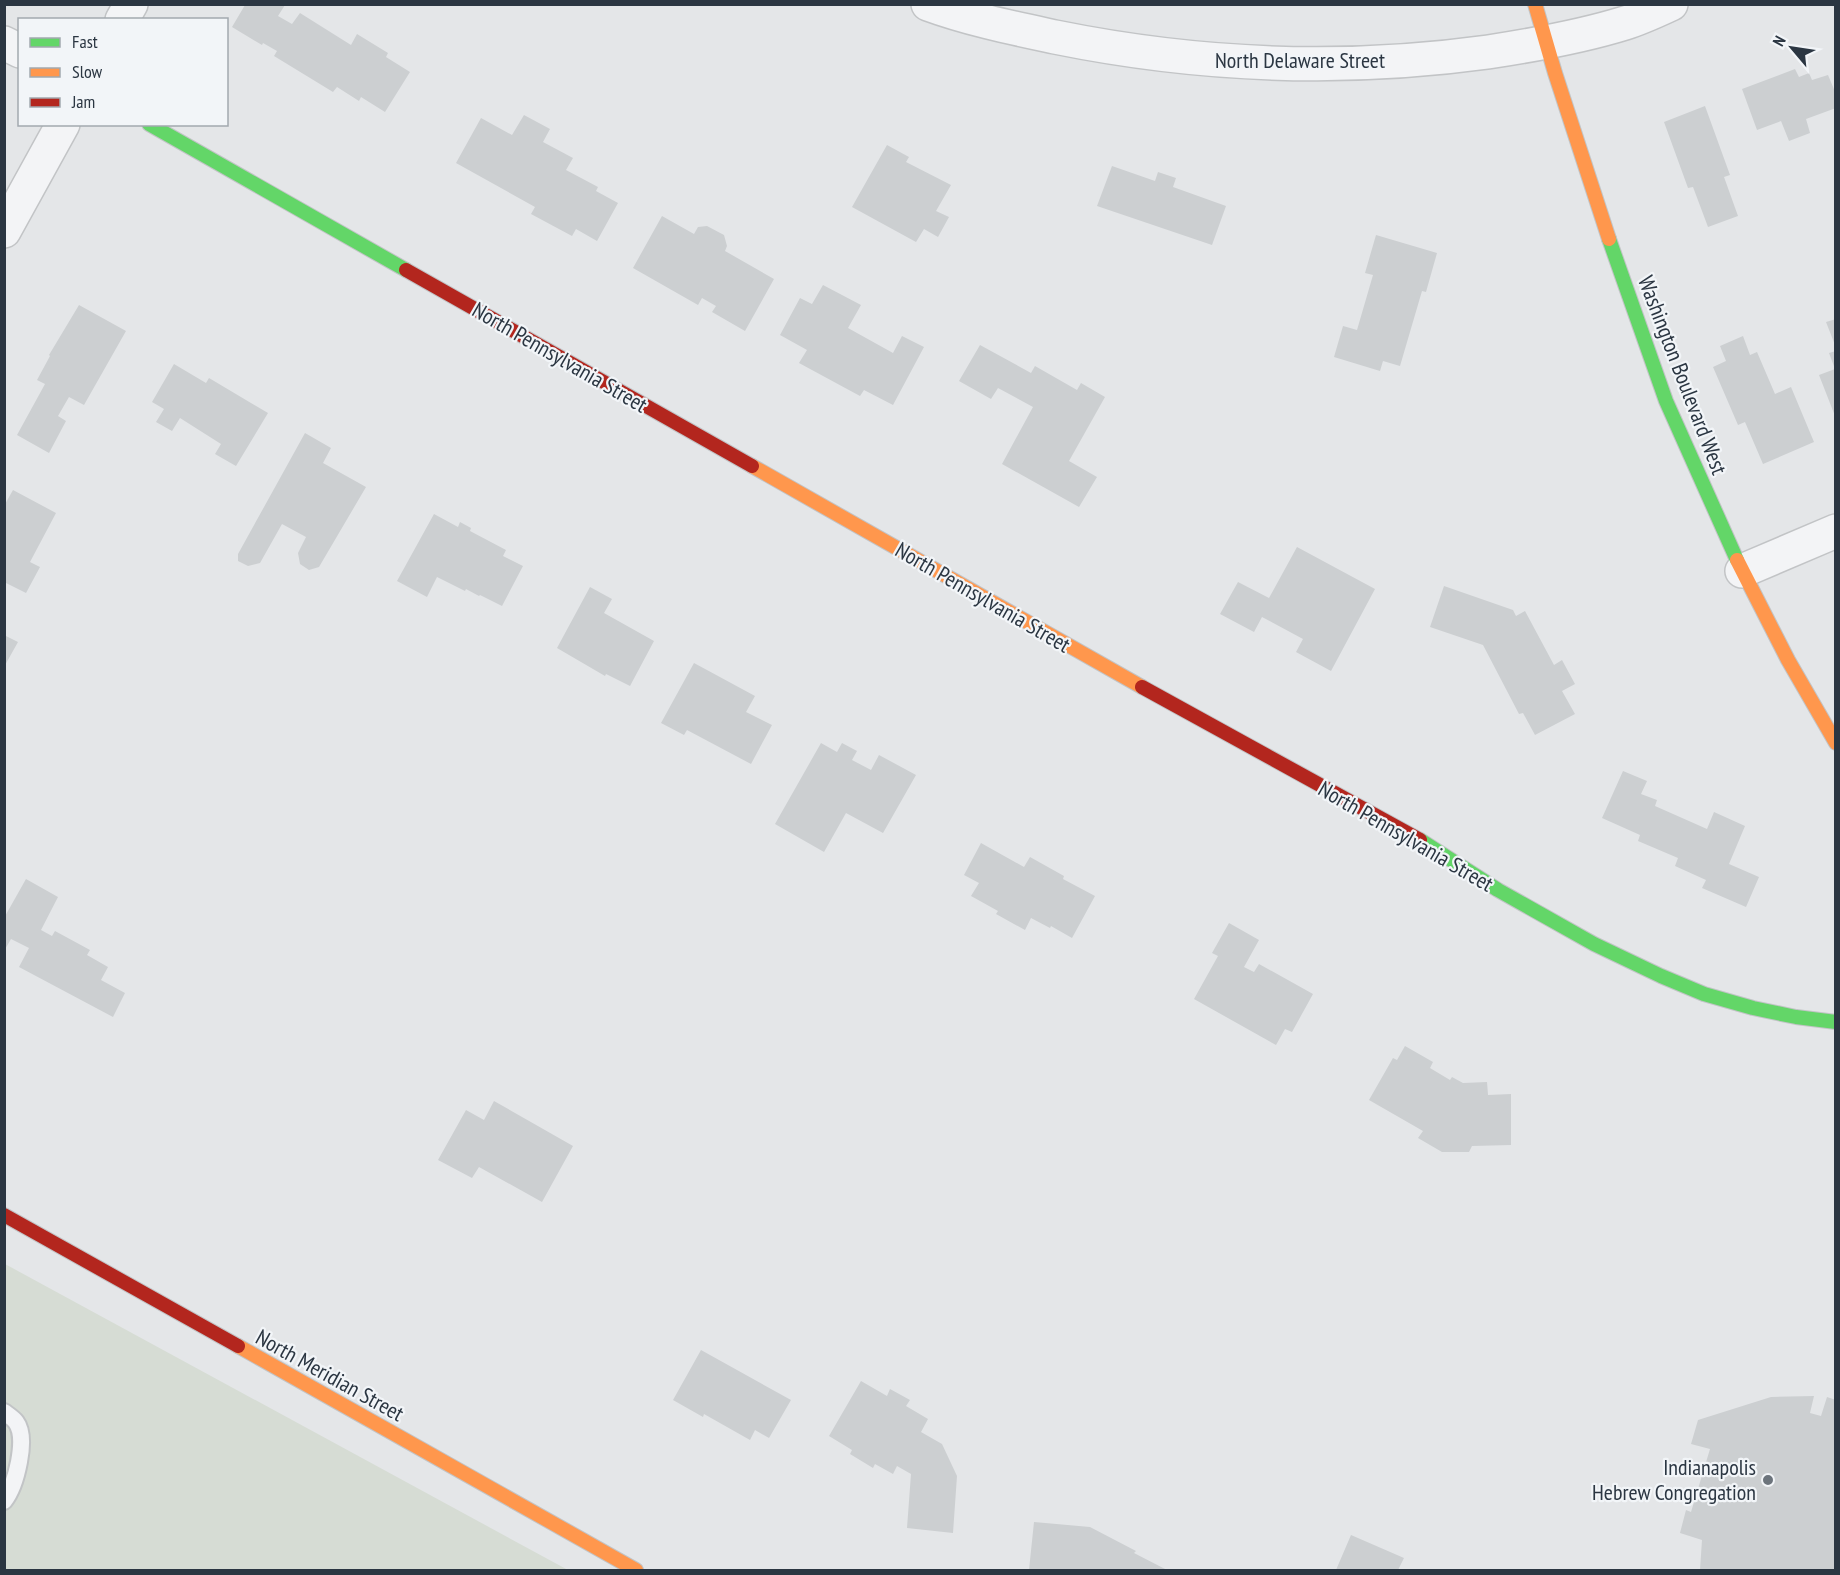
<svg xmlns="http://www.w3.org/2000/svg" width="1840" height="1575" font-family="'PT Sans Narrow',sans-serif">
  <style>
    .green { fill: #d6dcd4 }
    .building { fill: #cccfd1 }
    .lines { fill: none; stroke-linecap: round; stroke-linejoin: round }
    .lane-casing { stroke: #c2c4c6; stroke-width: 20 }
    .street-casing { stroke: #c2c4c6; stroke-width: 36 }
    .fast-casing { stroke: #c2c4c6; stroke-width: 16 }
    .slow-casing { stroke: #c2c4c6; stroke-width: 16 }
    .jam-casing { stroke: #c2c4c6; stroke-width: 16 }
    .lane { stroke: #f3f4f6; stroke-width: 16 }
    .street { stroke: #f3f4f6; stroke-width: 33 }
    .fast { stroke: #63d668; stroke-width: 14 }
    .slow { stroke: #ff974d; stroke-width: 14 }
    .jam { stroke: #b3261e; stroke-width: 14 }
    .poi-dot { fill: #6c747c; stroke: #f2f5f8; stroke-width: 2 }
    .labels { text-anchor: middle; stroke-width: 4.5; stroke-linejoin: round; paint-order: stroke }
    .street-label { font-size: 22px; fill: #2b3642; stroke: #f2f5f8 }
    .poi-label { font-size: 22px; fill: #2b3642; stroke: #f2f5f8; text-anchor: end }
  </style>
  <rect width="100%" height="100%" fill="#e4e6e8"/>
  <path class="green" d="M 5,1264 L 568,1570 L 5,1570 Z"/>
  <path class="building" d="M 245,5 L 285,5 L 278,16 L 292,24 L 300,13 L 351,45 L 357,34 L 388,53 L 386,57 L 410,72 L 385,112 L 361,97 L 359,101 L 337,87 L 333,92 L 274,56 L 277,51 L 263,43 L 262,45 L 232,27 Z
    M 1795,69 L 1799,77 L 1809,73 L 1812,80 L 1828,75 L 1836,94 L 1836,108 L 1806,119 L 1810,133 L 1789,141 L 1781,121 L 1757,130 L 1742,89 Z
    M 1705,106 L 1730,175 L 1724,177 L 1738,216 L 1708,227 L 1693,187 L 1688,188 L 1664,122 Z
    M 524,115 L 550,129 L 543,142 L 573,158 L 566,170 L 598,187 L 596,191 L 618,203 L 597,241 L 576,229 L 572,236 L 531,214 L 535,207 L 456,163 L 481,118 L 512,135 Z
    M 887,145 L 909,157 L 906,162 L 951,185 L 936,211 L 949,217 L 938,237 L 924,229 L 916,242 L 852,207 Z
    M 1112,166 L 1155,181 L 1158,172 L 1176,178 L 1173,187 L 1226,206 L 1212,245 L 1097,206 Z
    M 662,216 L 694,234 L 698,227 L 707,226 L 724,235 L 727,246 L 725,251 L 774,279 L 745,331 L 712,312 L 716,306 L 702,298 L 698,305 L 633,268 Z
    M 1376,235 L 1437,253 L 1426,292 L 1422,291 L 1400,366 L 1383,361 L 1380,371 L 1334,357 L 1343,326 L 1357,330 L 1373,275 L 1365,273 Z
    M 823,285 L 861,305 L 848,328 L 893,353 L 902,336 L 924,347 L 893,405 L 864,390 L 860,396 L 799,363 L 807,350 L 780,335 L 800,298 L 812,304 Z
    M 79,305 L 126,331 L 84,405 L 69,397 L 58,416 L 66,421 L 49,453 L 17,435 L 45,384 L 37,380 L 50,356 L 49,355 Z
    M 1836,319 L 1836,345 L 1835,345 L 1826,322 Z
    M 1743,336 L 1750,355 L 1757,352 L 1775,394 L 1791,387 L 1814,442 L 1763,464 L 1745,422 L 1738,425 L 1713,367 L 1726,361 L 1720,346 Z
    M 980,345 L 1031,373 L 1035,366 L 1077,390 L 1081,383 L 1105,397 L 1069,461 L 1097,477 L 1079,507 L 1002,464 L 1033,407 L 998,388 L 991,399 L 959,381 Z
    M 1836,351 L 1836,416 L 1835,416 L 1819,375 L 1835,369 L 1829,353 Z
    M 174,364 L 206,383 L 209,378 L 268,413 L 236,466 L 215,454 L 221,444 L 180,418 L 172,431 L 156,422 L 164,409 L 152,402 Z
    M 305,433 L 331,448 L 323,463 L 366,487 L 319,567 L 309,570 L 300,564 L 298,553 L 306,537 L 282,524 L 260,563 L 248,566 L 238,561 L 238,554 Z
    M 13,490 L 56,513 L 30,562 L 40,567 L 26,593 L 4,582 L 4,506 Z
    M 434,514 L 458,527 L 460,522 L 471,528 L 470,531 L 506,550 L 503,556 L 523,566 L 502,606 L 480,595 L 479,596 L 466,589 L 465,591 L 437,577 L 427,597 L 397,581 Z
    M 1297,547 L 1375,589 L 1331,671 L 1296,652 L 1303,639 L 1262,617 L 1254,632 L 1220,614 L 1238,582 L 1269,598 Z
    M 1444,586 L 1513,610 L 1516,616 L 1525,611 L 1554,665 L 1562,660 L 1575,684 L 1562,691 L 1575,714 L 1535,735 L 1523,713 L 1519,714 L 1483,645 L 1430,627 Z
    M 590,587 L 612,599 L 604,613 L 654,641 L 630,686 L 606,674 L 605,676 L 557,648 Z
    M 4,635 L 18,642 L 4,667 Z
    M 694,663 L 755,696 L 746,712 L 772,725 L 751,764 L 687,730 L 684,735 L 661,723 Z
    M 821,743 L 837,752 L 842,743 L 857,751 L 852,760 L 871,770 L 879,755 L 916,775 L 883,833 L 846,813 L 824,852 L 775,824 Z
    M 1623,771 L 1647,781 L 1641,794 L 1657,800 L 1655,806 L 1707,829 L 1714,812 L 1745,826 L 1729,864 L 1759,877 L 1746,907 L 1702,888 L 1706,880 L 1675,866 L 1678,858 L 1638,841 L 1640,835 L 1602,818 Z
    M 981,843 L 1024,867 L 1030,857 L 1064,876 L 1063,879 L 1095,896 L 1072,938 L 1051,926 L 1050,928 L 1031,918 L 1025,930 L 996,914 L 998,911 L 971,896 L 979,883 L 964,875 Z
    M 26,879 L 58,897 L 41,930 L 52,936 L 55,931 L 90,950 L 87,955 L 108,967 L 101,980 L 125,993 L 113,1017 L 19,967 L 29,948 L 11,939 L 4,951 L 4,918 Z
    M 1229,923 L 1259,940 L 1244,967 L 1254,972 L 1259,964 L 1313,994 L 1292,1032 L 1285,1029 L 1276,1045 L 1194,999 L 1218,956 L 1212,953 Z
    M 1405,1046 L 1433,1062 L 1430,1068 L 1450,1080 L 1452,1077 L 1463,1083 L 1487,1082 L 1488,1095 L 1511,1094 L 1511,1145 L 1472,1146 L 1469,1152 L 1442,1152 L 1418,1138 L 1423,1131 L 1369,1100 L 1393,1058 L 1397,1060 Z
    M 494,1101 L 573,1146 L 542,1202 L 479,1167 L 472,1178 L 438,1160 L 466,1110 L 484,1120 Z
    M 701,1350 L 791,1400 L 769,1438 L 755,1430 L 750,1440 L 704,1414 L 703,1417 L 673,1400 Z
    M 861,1381 L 887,1396 L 890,1389 L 910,1400 L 906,1406 L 928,1419 L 921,1432 L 942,1444 L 957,1476 L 953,1533 L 907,1528 L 911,1474 L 897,1466 L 893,1474 L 875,1464 L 873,1468 L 850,1454 L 852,1450 L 829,1436 Z
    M 1814,1396 L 1810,1413 L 1821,1416 L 1827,1397 L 1836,1400 L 1836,1570 L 1700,1570 L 1702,1540 L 1680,1533 L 1686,1510 L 1691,1512 L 1710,1449 L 1691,1444 L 1698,1420 L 1771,1397 Z
    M 1034,1522 L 1090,1527 L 1136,1551 L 1134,1553 L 1167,1570 L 1029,1570 Z
    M 1351,1535 L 1404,1558 L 1398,1570 L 1336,1570 Z"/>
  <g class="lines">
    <defs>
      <path id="lane" d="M 4,1412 C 8,1415 13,1418 16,1422 C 28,1438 16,1486 4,1501"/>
      <path id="street" d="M 928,4 C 969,19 1013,28 1055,37 C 1198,66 1343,72 1488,52 C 1534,45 1580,37 1625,23 C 1641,18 1656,11 1671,4
        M 122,20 L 131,4
        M 4,43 L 20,51
        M 4,231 L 63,124
        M 1742,571 L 1836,531"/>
      <path id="fast" d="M 149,124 L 406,270
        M 1609,239 L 1666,401 L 1737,560
        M 1420,840 L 1498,890 L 1594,944 L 1661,976 L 1704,994 L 1753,1008 L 1796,1017 L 1836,1022"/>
      <path id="slow" d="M 1535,4 L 1555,73 L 1609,239
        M 752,466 L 1142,687
        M 1737,560 L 1788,660 L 1836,743
        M 238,1346 L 636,1570"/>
      <path id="jam" d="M 406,270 L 752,466
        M 1142,687 L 1420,840
        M 4,1215 L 238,1346"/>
    </defs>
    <use href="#lane" class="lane-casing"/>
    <use href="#street" class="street-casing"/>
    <use href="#fast" class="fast-casing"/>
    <use href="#slow" class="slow-casing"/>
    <use href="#jam" class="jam-casing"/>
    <use href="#lane" class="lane"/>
    <use href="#street" class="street"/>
    <use href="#fast" class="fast"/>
    <use href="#slow" class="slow"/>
    <use href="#jam" class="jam"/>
  </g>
  <circle class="poi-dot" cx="1768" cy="1480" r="6"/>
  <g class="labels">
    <g class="street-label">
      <text x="1300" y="68">North Delaware Street</text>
      <text transform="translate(560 357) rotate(30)" y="8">North Pennsylvania Street</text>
      <text transform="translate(1683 375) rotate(69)" y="8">Washington Boulevard West</text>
      <text transform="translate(983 597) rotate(30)" y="8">North Pennsylvania Street</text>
      <text transform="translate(1406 836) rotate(30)" y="8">North Pennsylvania Street</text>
      <text transform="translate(330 1375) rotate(29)" y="8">North Meridian Street</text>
    </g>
    <g class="poi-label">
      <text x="1756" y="1475">Indianapolis<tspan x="1756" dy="25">Hebrew Congregation</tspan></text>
    </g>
  </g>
  <rect width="1840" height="1575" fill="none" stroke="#2b3642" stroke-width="12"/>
  <rect x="18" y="18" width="210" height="108" fill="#f2f5f8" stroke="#a2a9af" stroke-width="1.5"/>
  <rect x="30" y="38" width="30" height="9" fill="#63d668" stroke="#a2a9af" stroke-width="1.5"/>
  <text x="72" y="48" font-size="18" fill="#2b3642">Fast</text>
  <rect x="30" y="68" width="30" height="9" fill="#ff974d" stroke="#a2a9af" stroke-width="1.5"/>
  <text x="72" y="78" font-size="18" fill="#2b3642">Slow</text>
  <rect x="30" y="98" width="30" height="9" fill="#b3261e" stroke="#a2a9af" stroke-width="1.5"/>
  <text x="72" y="108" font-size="18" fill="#2b3642">Jam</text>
  <g transform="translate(1792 48) rotate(299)" stroke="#f2f5f8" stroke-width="4.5" paint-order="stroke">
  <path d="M0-4.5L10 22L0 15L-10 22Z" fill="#2b3642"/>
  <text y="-9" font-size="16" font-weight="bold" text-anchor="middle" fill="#2b3642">N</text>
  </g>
</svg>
